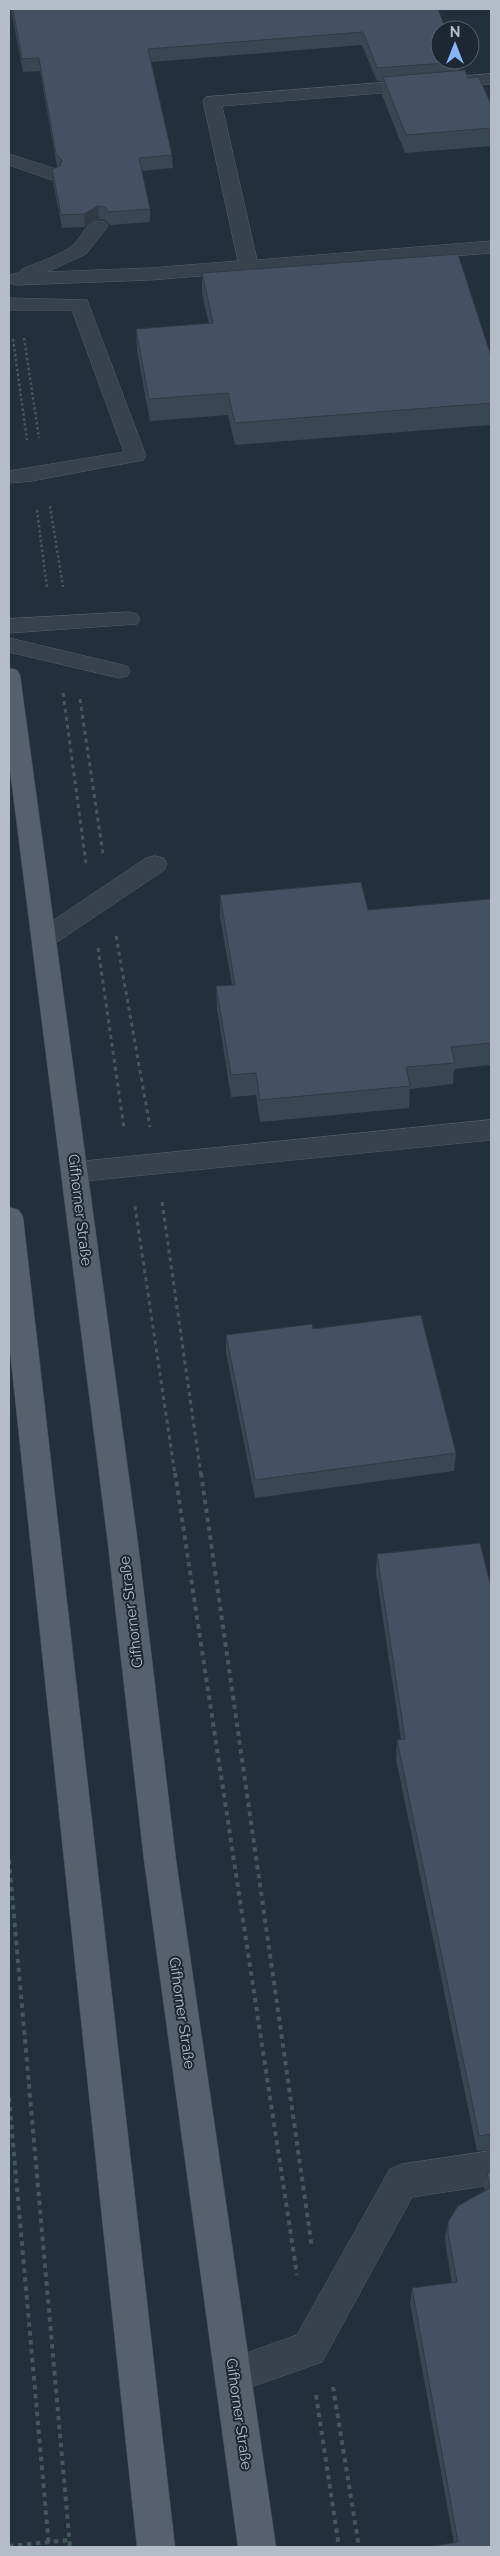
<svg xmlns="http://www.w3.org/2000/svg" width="500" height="2556" font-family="Raleway,sans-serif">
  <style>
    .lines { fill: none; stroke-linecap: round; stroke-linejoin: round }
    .minor-casing { stroke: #565f6c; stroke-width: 1 }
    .major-casing { stroke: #414a57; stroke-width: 1 }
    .path-far2 { stroke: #44595c; stroke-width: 2.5; stroke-dasharray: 2.5 2.5; stroke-linecap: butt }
    .path-far1 { stroke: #44595c; stroke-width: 3; stroke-dasharray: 4 4; stroke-linecap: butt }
    .path { stroke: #44595c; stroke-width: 4; stroke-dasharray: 4.5 4.5; stroke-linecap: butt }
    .minor { fill: #38414e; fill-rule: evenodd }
    .major { fill: #56606e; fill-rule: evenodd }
    .wall { fill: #3b4654 }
    .shaded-wall { fill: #303945 }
    .building { fill: #455162; stroke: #303945 }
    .labels { text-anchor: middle; stroke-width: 4; stroke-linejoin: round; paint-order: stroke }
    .street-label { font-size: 15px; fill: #b4bcc9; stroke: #1d2633 }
  </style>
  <rect width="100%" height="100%" fill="#242f3e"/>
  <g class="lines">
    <defs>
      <path id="minor" d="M 491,74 L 491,84 L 222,106 L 257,260 L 491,241 L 491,253 L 150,280 L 16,285 L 9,283 L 9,275 L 19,273 L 22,269 C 36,263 62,255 73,245 C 84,235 87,217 105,222 L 108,226 L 86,254 L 47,272 L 150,268 L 238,261 L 203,101 L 206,97 Z
        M 9,154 L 59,170 L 61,174 L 59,178 L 52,180 L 9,165 Z
        M 9,298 L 87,300 L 146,456 L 143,460 L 32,481 L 9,483 L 9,471 L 124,452 L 72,310 L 9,310 Z
        M 129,612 L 137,614 L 140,619 L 137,624 L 9,633 L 9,619 Z
        M 9,638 L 127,666 L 130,671 L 127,676 L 119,678 L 9,652 Z
        M 155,856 L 164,858 L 167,864 L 164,870 L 54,944 L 45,947 L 36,944 L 33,938 L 36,932 L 146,858 Z
        M 491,1120 L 491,1140 L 75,1182 L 66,1179 L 62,1172 L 66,1165 L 75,1162 Z
        M 491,2151 L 491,2185 L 412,2197 L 322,2362 L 234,2393 L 221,2388 L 216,2375 L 221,2362 L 297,2335 L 390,2169 L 402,2164 Z"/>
      <path id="major" d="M 9,668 L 17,670 L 20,675 L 138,1544 L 176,1860 L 276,2547 L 238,2547 L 144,1860 L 108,1544 L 9,762 Z
        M 9,1207 L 19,1210 L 23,1217 L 175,2547 L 137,2547 L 9,1341 Z"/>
    </defs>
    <use href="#minor" class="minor-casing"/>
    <use href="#major" class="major-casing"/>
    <path class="path-far2" d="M 24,338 L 39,438
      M 13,339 L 27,440
      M 50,506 L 63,587
      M 37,510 L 47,588"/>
    <path class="path-far1" d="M 63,693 L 86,863
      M 80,699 L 103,854
      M 116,936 L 150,1127
      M 98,948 L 124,1128
      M 162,1202 L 201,1475
      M 135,1206 L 175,1475"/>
    <path class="path" d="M 175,1473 L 297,2275
      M 201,1473 L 312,2248
      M 9,1860 L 70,2547
      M 9,2098 L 49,2547
      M 333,2387 L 359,2547
      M 316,2395 L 339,2547
      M 9,2546 L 70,2540"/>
    <use href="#minor" class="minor"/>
    <use href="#major" class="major"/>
  </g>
  <path class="wall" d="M 11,9 L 438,9 L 459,62 L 459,71 L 468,78 L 491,104 L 491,146 L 405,153 L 382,95 L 382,81 L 377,81 L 362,45 L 151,62 L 172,155 L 173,168 L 142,171 L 150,209 L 150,222 L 110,225 L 105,220 L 99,219 L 85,227 L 62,228 L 53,182 L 52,169 L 57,167 L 40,71 L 23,72 Z
    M 202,273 L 491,356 L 491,425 L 235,445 L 228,415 L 150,421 L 137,351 L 136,329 L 209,324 L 202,294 Z
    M 220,895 L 368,910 L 491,899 L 491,1065 L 454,1069 L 453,1084 L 410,1089 L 409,1108 L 260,1122 L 256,1095 L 231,1097 L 217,1008 L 216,986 L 232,985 L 220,917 Z
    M 313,1329 L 456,1453 L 454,1471 L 255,1498 L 226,1353 L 226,1335 Z
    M 377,1554 L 490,1583 L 491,1580 L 491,2150 L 477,2151 L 396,1759 L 397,1740 L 401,1739 L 376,1573 Z
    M 491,2171 L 491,2547 L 454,2543 L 410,2303 L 412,2288 L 452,2283 L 446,2248 L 445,2237 L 448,2222 L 485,2191 L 484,2188 L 487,2173 Z"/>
  <path class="shaded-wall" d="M 98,206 L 99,219 L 85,227 L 84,214 Z"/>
  <path class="building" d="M 13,9 L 438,9 L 446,30 L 440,30 L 440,60 L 459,60 L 459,62 L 377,68 L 363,32 L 148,49 L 172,155 L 139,158 L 150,209 L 109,212 L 105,207 L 98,206 L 84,214 L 61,215 L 52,169 L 60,166 L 62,160 L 56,154 L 39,58 L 22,59 Z
    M 465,70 L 468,78 L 479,77 L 491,104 L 491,128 L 406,135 L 383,77 Z
    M 458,254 L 491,356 L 491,403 L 235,423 L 228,393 L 149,399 L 136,329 L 213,323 L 202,273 Z
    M 361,882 L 368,910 L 491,899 L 491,1043 L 451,1047 L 455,1063 L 406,1067 L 410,1086 L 260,1100 L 256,1073 L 231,1075 L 216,986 L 235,985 L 220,895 Z
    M 421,1315 L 456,1453 L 255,1480 L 226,1335 L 312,1324 L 313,1329 Z
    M 480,1543 L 490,1583 L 491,1580 L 491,2134 L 479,2136 L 397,1740 L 405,1739 L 377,1554 Z
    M 491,2171 L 491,2547 L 428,2547 L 458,2542 L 412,2288 L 457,2282 L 448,2233 L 448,2222 L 458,2206 L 490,2188 L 487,2173 Z"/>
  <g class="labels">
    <g class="street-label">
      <text transform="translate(80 1210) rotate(83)" y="5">Gifhorner Straße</text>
      <text transform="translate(131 1612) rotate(-97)" y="5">Gifhorner Straße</text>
      <text transform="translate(182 2013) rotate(82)" y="5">Gifhorner Straße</text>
      <text transform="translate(239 2414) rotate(82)" y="5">Gifhorner Straße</text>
    </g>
  </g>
  <rect width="500" height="2556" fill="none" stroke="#b4bcc9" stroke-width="20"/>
  <g transform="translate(455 45)"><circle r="24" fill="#1d2633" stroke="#59626f"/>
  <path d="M0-4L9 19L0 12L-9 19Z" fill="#8ab4f8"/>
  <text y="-8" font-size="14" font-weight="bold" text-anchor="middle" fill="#b4bcc9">N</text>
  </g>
</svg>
